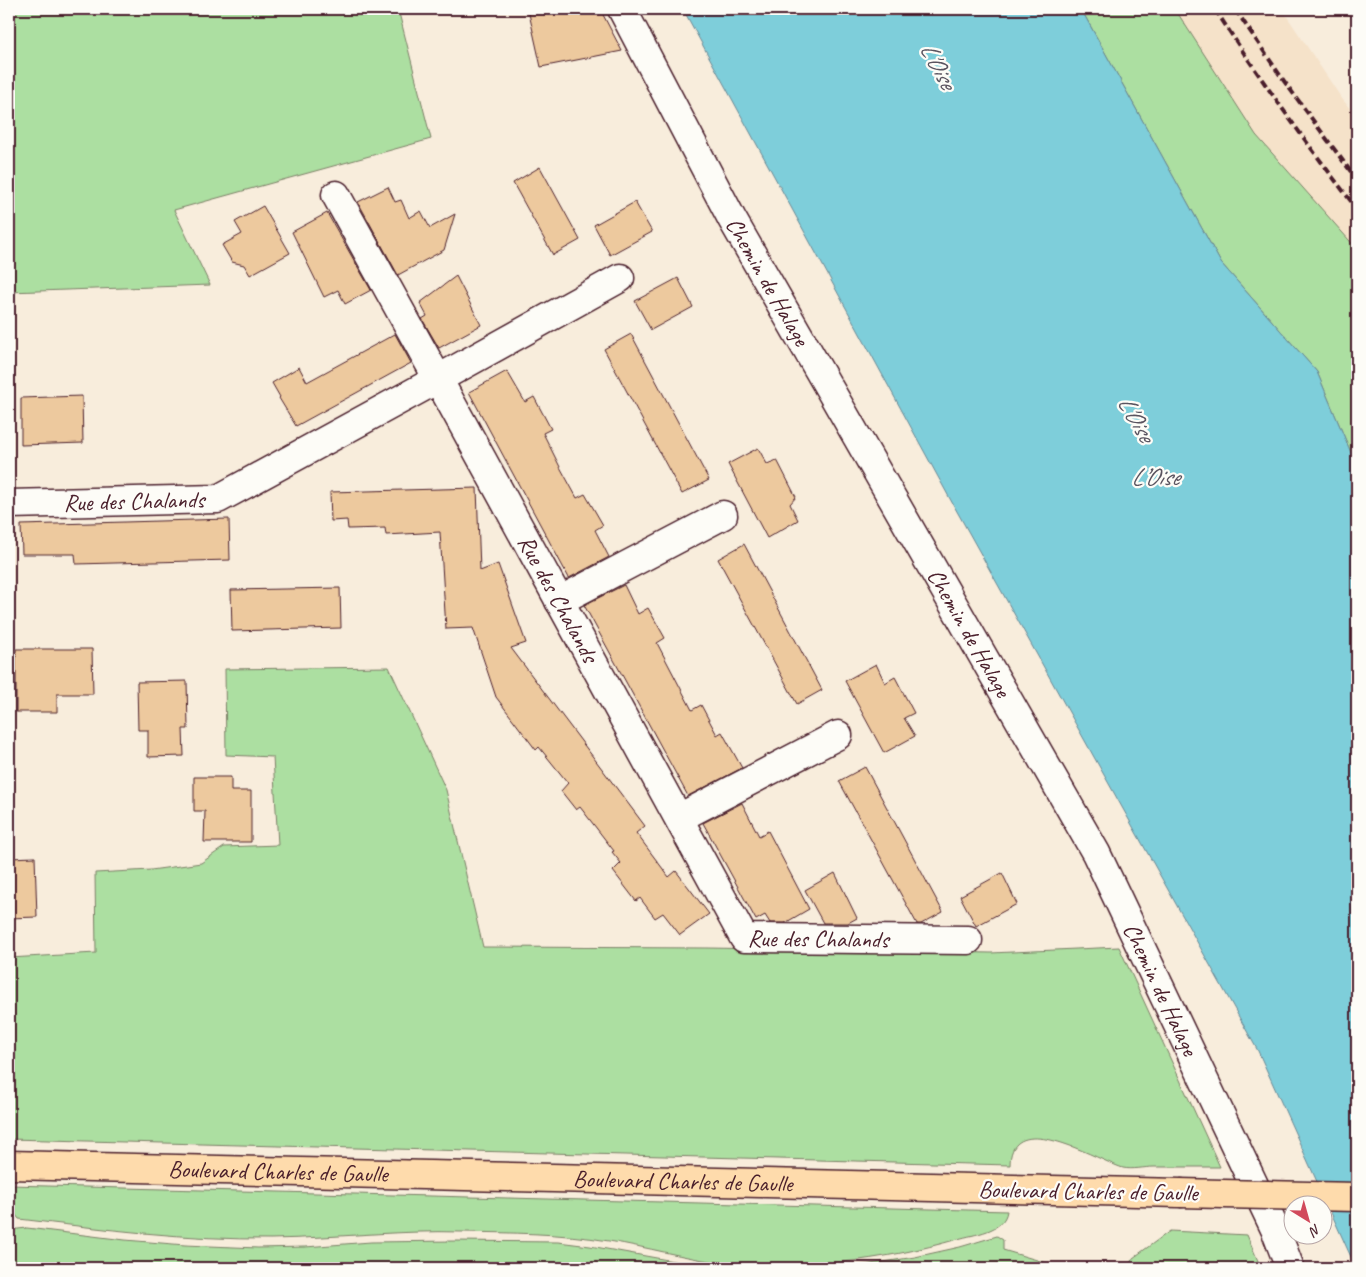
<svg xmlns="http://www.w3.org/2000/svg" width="1366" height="1277" font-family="Caveat,sans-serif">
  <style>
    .built { fill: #f5e2c9 }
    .green { fill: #acdfa1; stroke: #7b7f66 }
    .water { fill: #7eceda; stroke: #698894 }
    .building { fill: #edc99e; stroke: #4a1f2b }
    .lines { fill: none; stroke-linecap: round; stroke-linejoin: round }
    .minor-casing { stroke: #4a1f2b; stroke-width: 31 }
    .major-casing { stroke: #4a1f2b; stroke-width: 31 }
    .minor { stroke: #fdfcf7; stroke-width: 28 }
    .major { stroke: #fedbac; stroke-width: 28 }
    .rail { stroke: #4a1f2b; stroke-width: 4; stroke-dasharray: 8 4; stroke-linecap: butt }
    .major-bridge-casing { stroke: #4a1f2b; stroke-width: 31; stroke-linecap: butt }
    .major-bridge { stroke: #fedbac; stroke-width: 28 }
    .labels { text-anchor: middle; stroke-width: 4.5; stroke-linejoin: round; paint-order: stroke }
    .street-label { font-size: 24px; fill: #4a1f2b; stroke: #fdfcf7 }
    .water-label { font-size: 25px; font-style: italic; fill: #5a5460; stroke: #fdfcf7 }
  </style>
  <rect width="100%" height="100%" fill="#f8eddc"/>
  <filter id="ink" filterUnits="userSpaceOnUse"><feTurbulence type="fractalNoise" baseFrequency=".02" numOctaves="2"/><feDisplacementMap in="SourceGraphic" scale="10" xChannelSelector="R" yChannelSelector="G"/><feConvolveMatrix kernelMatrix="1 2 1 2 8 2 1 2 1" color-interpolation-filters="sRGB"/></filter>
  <g filter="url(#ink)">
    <path class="built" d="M 1175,9 L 1282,9 L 1340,96 L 1357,118 L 1357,249 L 1256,135 Z"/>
    <path class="green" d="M 9,9 L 398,9 L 431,139 L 174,210 L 210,285 L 9,292 Z
      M 1081,9 L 1175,9 L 1256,135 L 1357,249 L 1357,467 L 1317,372 L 1221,263 Z
      M 389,667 L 446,790 L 483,947 L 708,948 L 991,953 L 1119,947 L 1220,1167 C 1198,1167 1176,1167 1154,1167 C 1145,1167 1133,1170 1123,1168 C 1099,1161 1010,1106 1010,1165 L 9,1139 L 9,958 L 96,953 L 95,873 L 151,870 L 201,863 L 224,847 L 278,845 L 273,757 L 226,755 L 225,669 Z
      M 9,1185 L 1007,1211 C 1004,1232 974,1234 958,1239 C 882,1261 801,1271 723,1263 C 684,1258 647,1247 609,1241 C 561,1233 511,1233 463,1232 C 399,1230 335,1238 271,1239 C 187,1240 103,1229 19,1219 L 9,1206 Z
      M 27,1228 L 125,1240 L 185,1245 L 258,1248 L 305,1247 L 371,1242 L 455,1241 L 558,1242 L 590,1246 L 712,1268 L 9,1268 L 9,1230 Z
      M 1170,1231 L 1247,1235 L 1261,1268 L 1127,1268 L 1133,1258 Z
      M 997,1236 L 1003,1240 L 1003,1250 L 1064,1268 L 845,1268 L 915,1257 L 960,1247 Z"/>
    <path class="water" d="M 683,9 L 1081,9 L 1221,263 L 1317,372 L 1357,467 L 1357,1268 L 1356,1268 L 1258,1051 L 949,497 Z"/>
    <path class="building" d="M 528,9 L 600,9 L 622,51 L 541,67 Z
      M 540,167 L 580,240 L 553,255 L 513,183 Z
      M 388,187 L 395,202 L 401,200 L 409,218 L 421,211 L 430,228 L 455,214 L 444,250 L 398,275 L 358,202 Z
      M 635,202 L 652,232 L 610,255 L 594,225 Z
      M 263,206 L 290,253 L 250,275 L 244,265 L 232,262 L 222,245 L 242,234 L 235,222 Z
      M 327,213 L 371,290 L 345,304 L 338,290 L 324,297 L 292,232 Z
      M 456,276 L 481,325 L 439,348 L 422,319 L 427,316 L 420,303 Z
      M 678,278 L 693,307 L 651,330 L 635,301 Z
      M 395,334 L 411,363 L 296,426 L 279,398 L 280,397 L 272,383 L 299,367 L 307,382 Z
      M 631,334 L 709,480 L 682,494 L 604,349 Z
      M 507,371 L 525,402 L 534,397 L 551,429 L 543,433 L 560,467 L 577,498 L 585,494 L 603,525 L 595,530 L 609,557 L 569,578 L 469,392 Z
      M 82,396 L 83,443 L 21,445 L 21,398 Z
      M 758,448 L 767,464 L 777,460 L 796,497 L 790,504 L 798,520 L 767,538 L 728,464 Z
      M 477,488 L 480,571 L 498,564 L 526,643 L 511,648 L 645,826 L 636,833 L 669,877 L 676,871 L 709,914 L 680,935 L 663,913 L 655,918 L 640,898 L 636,901 L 613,871 L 621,863 L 612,852 L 614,851 L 580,807 L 576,810 L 561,791 L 568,783 L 539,747 L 536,750 L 496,697 L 473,628 L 446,629 L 440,532 L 386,535 L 385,528 L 348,529 L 347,520 L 331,521 L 330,492 Z
      M 229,519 L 230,560 L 76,564 L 75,554 L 22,554 L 21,525 Z
      M 744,544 L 822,690 L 797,704 L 718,559 Z
      M 624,585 L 638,614 L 648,608 L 665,638 L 657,643 L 692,710 L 701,705 L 717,735 L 722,732 L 742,768 L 688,796 L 584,605 Z
      M 340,588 L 341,628 L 232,631 L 231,590 Z
      M 16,649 L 92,649 L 93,694 L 57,694 L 57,712 L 16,712 Z
      M 876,664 L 885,683 L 895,677 L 914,713 L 904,718 L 915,736 L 884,753 L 845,681 Z
      M 187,681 L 188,729 L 183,729 L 184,756 L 148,757 L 148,730 L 138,730 L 137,682 Z
      M 865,767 L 943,912 L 921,924 L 917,924 L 839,781 Z
      M 194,777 L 231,777 L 231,791 L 251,791 L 251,842 L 204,842 L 205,811 L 194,811 Z
      M 742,803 L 759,836 L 768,831 L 809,909 L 785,923 L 770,923 L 765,915 L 756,920 L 703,823 Z
      M 35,857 L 37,917 L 9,918 L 9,858 Z
      M 835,873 L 857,918 L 848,923 L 823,923 L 805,890 Z
      M 1002,873 L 1017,904 L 976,926 L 960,896 Z"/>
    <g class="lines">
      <defs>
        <g id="minor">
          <path id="s1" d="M 622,9 L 732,219 L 1096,853 L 1275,1229 L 1290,1268"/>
          <path d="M 336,195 L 438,379 L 620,278"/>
          <path id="s2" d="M 9,504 L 218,499 L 438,379 L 744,938 L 968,940"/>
          <path d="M 559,601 L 723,515"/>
          <path d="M 679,818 L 838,735"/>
        </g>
        <g id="major">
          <path id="s3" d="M 9,1165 L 1180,1193"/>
        </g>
      </defs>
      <use href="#minor" class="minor-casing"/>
      <use href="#major" class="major-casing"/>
      <use href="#minor" class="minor"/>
      <use href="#major" class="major"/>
      <path class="rail" d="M 1215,9 C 1259,78 1307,144 1357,209
        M 1235,9 L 1284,81 L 1357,180"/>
      <defs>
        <path id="major-bridge" d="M 1180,1193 L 1357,1197"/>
      </defs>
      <use href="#major-bridge" class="major-bridge-casing"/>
      <use href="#major-bridge" class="major-bridge"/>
    </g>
  </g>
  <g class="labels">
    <g class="street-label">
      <text dy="8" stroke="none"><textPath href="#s1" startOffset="309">Chemin de Halage</textPath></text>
      <text dy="8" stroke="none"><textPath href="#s2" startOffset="125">Rue des Chalands</textPath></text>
      <text dy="8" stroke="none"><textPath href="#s2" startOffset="710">Rue des Chalands</textPath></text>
      <text dy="8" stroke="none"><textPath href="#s1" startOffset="714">Chemin de Halage</textPath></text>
      <text dy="8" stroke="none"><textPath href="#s2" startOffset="1171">Rue des Chalands</textPath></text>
      <text dy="8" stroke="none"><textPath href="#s1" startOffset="1119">Chemin de Halage</textPath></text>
      <text dy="8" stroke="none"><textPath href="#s3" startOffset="269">Boulevard Charles de Gaulle</textPath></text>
      <text dy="8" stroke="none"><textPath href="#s3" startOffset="674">Boulevard Charles de Gaulle</textPath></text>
      <text transform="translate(1088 1191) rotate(1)" y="8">Boulevard Charles de Gaulle</text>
    </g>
    <g class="water-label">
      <text transform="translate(939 65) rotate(62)" y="9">L'Oise</text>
      <text transform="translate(1137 418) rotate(60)" y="9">L'Oise</text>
      <text x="1155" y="485">L’Oise</text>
    </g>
  </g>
  <rect width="1366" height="1277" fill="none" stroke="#fdfcf7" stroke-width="30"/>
  <rect x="15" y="15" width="1336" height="1247" fill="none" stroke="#4a1f2b" stroke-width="2" filter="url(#ink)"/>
  <g transform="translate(1308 1220) rotate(143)"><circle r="24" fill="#fdfcf7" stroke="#b5a4a5"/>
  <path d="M0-4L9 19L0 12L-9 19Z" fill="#d1495b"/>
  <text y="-8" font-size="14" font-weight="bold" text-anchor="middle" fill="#4a1f2b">N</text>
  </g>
</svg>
